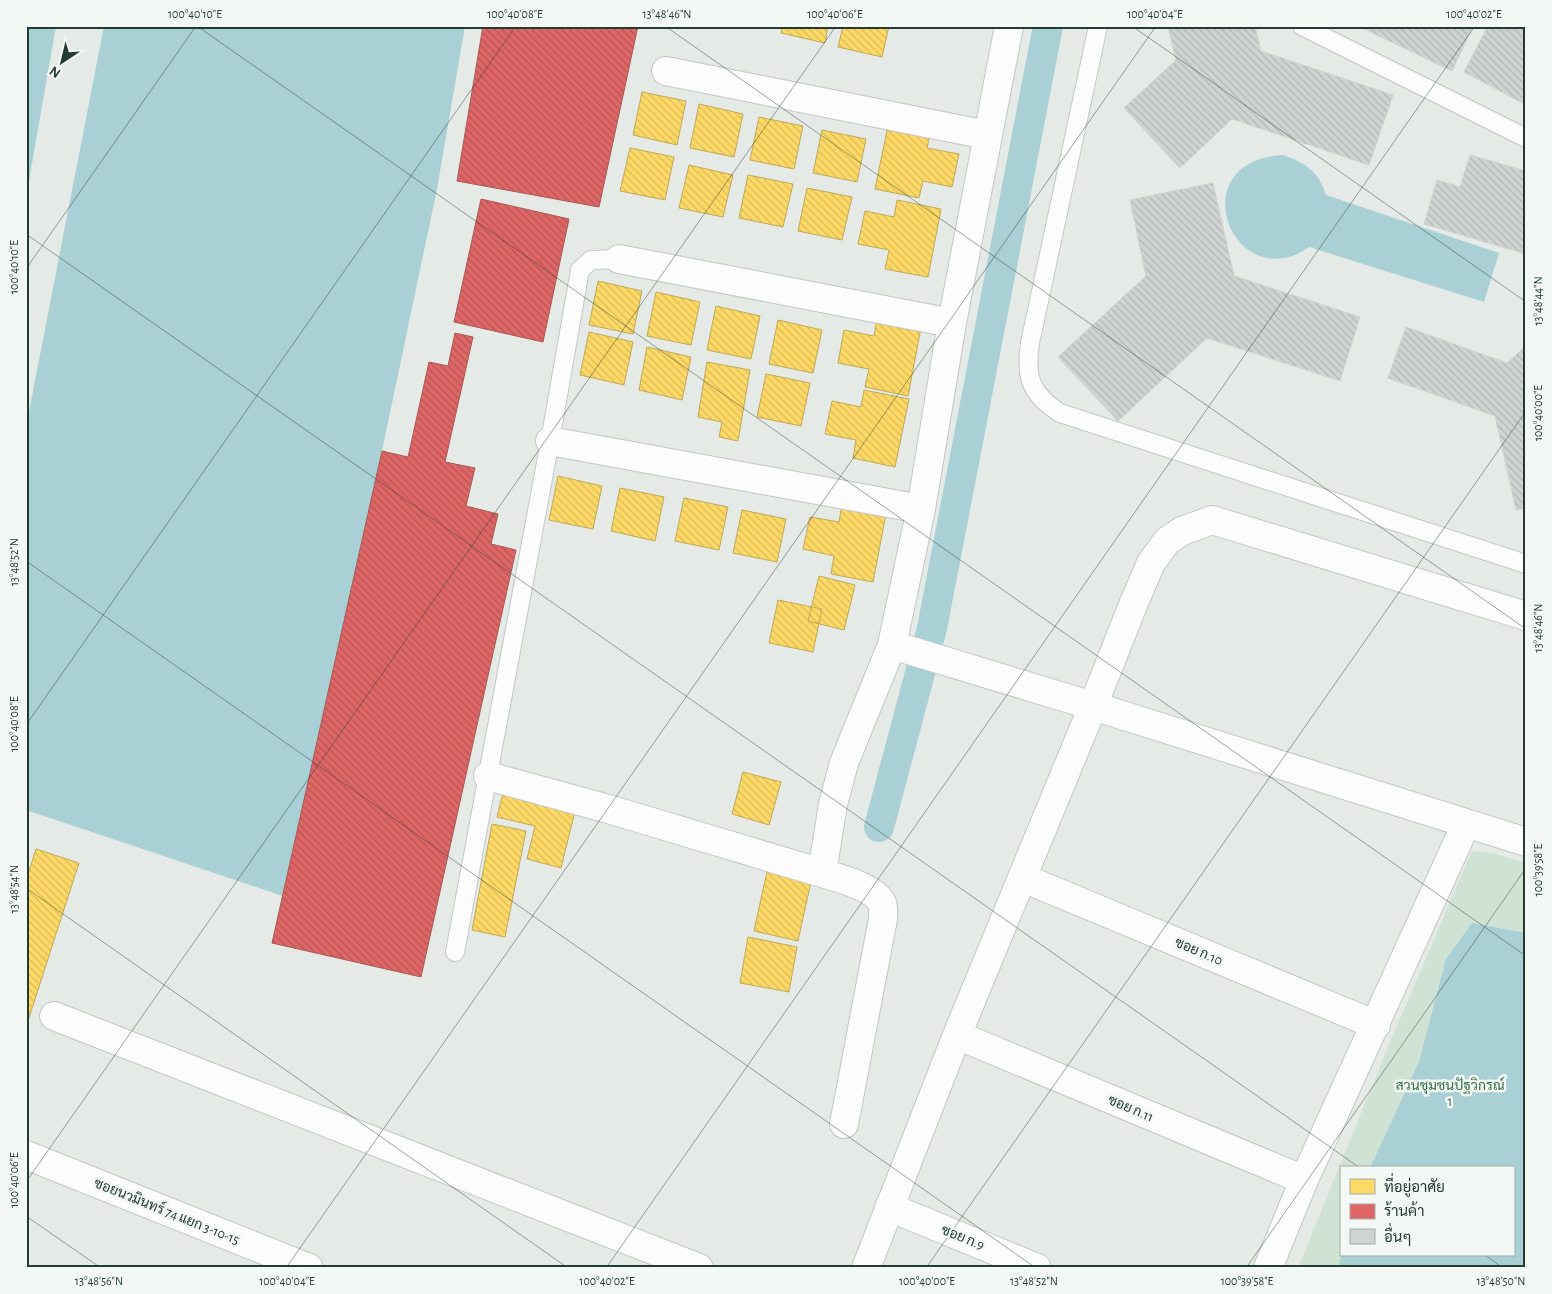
<svg xmlns="http://www.w3.org/2000/svg" width="1552" height="1294" font-family="'Alegreya Sans',Sarabun,sans-serif">
  <style>
    .green { fill: #d0e2d4; fill-rule: evenodd }
    .water { fill: #a9d0d4 }
    .homes { fill: url(#homes-back-hatch); stroke: #bdaa57 }
    .shops { fill: url(#shops-back-hatch); stroke: #a85957 }
    .lines { fill: none; stroke-linecap: round; stroke-linejoin: round }
    .canal { stroke: #a9d0d4; stroke-width: 30 }
    .building { fill: url(#building-back-hatch); stroke: #ced3d0 }
    .service-casing { stroke: #c2c7c4; stroke-width: 20 }
    .minor-casing { stroke: #c2c7c4; stroke-width: 30 }
    .service { stroke: #fbfcfb; stroke-width: 18 }
    .minor { stroke: #fbfcfb; stroke-width: 28 }
    .ticks { fill: none; stroke: #243b34; stroke-width: 1; stroke-opacity: 0.45 }
    .labels { text-anchor: middle; stroke-width: 5; stroke-linejoin: round; paint-order: stroke }
    .street-label { font-size: 14px; fill: #243b34; stroke: #f3f8f5 }
    .park-label { font-size: 14px; fill: #326f47; stroke: #f3f8f5 }
    .neatline { fill: none; stroke: #243b34; stroke-width: 2 }
    .ticks-label { font-size: 12px; text-anchor: middle; fill: #243b34 }
  </style>
  <defs>
    <pattern id="homes-back-hatch" width="6" height="6" patternUnits="userSpaceOnUse" patternTransform="scale(1.25)"><rect width="6" height="6" fill="#ffd966"/><path d="M-1 5l2 2M0 0l6 6M5-1l2 2" fill="none" stroke="#dabb59"/></pattern>
    <pattern id="shops-back-hatch" width="6" height="6" patternUnits="userSpaceOnUse" patternTransform="scale(1.25)"><rect width="6" height="6" fill="#e06666"/><path d="M-1 5l2 2M0 0l6 6M5-1l2 2" fill="none" stroke="#b55555"/></pattern>
    <pattern id="building-back-hatch" width="6" height="6" patternUnits="userSpaceOnUse" patternTransform="scale(1.25)"><rect width="6" height="6" fill="#cfd3d1"/><path d="M-1 5l2 2M0 0l6 6M5-1l2 2" fill="none" stroke="#b2b6b4"/></pattern>
  </defs>
  <rect width="100%" height="100%" fill="#e5eae7"/>
  <path class="green" d="M 1472,851 L 1492,853 L 1526,863 L 1526,1268 L 1298,1268 L 1388,1047 ZM 1341,1168 L 1513,1168 L 1513,1255 L 1341,1255 Z"/>
  <path class="water" d="M 26,26 L 56,26 L 26,198 Z
    M 104,26 L 465,26 L 437,189 L 382,451 L 283,896 L 26,810 L 26,427 Z
    M 1283,155 C 1305,163 1319,171 1326,195 L 1499,253 L 1484,302 L 1309,247 C 1304,250 1298,254 1292,256 C 1225,278 1187,160 1283,155 Z
    M 1472,923 L 1526,933 L 1526,1268 L 1338,1268 L 1342,1255 L 1513,1255 L 1513,1168 L 1370,1168 L 1419,1062 L 1446,959 Z"/>
  <path class="homes" d="M 782,26 L 828,26 L 825,43 L 781,33 Z
    M 843,26 L 889,26 L 882,57 L 838,47 Z
    M 642,92 L 686,101 L 677,145 L 633,135 Z
    M 699,104 L 743,114 L 734,157 L 690,148 Z
    M 759,117 L 803,126 L 794,169 L 750,160 Z
    M 889,121 L 931,130 L 927,148 L 959,154 L 952,187 L 923,181 L 919,198 L 875,189 Z
    M 822,130 L 866,139 L 857,182 L 813,173 Z
    M 630,148 L 674,157 L 665,200 L 620,191 Z
    M 689,165 L 733,175 L 723,217 L 679,208 Z
    M 748,175 L 793,184 L 783,227 L 739,218 Z
    M 807,188 L 852,197 L 842,240 L 798,231 Z
    M 897,200 L 941,209 L 928,277 L 885,269 L 889,250 L 858,244 L 865,211 L 894,217 Z
    M 598,281 L 642,291 L 633,334 L 589,325 Z
    M 656,292 L 700,302 L 691,345 L 647,336 Z
    M 716,306 L 760,316 L 751,359 L 707,350 Z
    M 877,319 L 921,328 L 908,396 L 865,387 L 869,369 L 838,363 L 844,330 L 874,336 Z
    M 778,320 L 822,330 L 813,373 L 769,364 Z
    M 589,332 L 633,342 L 624,385 L 580,375 Z
    M 647,347 L 691,357 L 682,400 L 639,390 Z
    M 707,362 L 750,370 L 738,441 L 719,437 L 722,422 L 698,417 Z
    M 766,374 L 810,383 L 801,426 L 757,417 Z
    M 864,390 L 909,399 L 895,467 L 853,458 L 856,440 L 825,434 L 832,401 L 861,407 Z
    M 558,476 L 602,486 L 593,529 L 549,520 Z
    M 620,488 L 664,497 L 655,541 L 611,531 Z
    M 684,498 L 728,507 L 719,550 L 675,541 Z
    M 842,505 L 886,514 L 873,582 L 831,574 L 834,556 L 803,549 L 810,517 L 839,522 Z
    M 742,510 L 786,519 L 777,562 L 733,553 Z
    M 819,576 L 855,585 L 844,630 L 808,621 Z
    M 778,600 L 822,609 L 813,652 L 769,643 Z
    M 743,772 L 781,782 L 769,825 L 732,814 Z
    M 504,789 L 576,807 L 561,868 L 527,859 L 535,826 L 497,817 Z
    M 492,824 L 526,831 L 505,937 L 472,930 Z
    M 36,849 L 79,863 L 26,1027 L 26,881 Z
    M 768,867 L 812,877 L 798,941 L 754,931 Z
    M 748,937 L 797,947 L 789,992 L 740,983 Z"/>
  <path class="shops" d="M 483,26 L 638,26 L 599,207 L 457,181 Z
    M 481,199 L 569,219 L 543,342 L 454,322 Z
    M 455,333 L 473,337 L 445,462 L 475,468 L 466,506 L 498,514 L 491,544 L 516,550 L 421,977 L 272,943 L 382,451 L 408,457 L 429,362 L 448,366 Z"/>
  <g class="lines">
    <path class="canal" d="M 879,827 L 932,628 L 1048,26"/>
  </g>
  <path class="building" d="M 1168,26 L 1255,26 L 1261,51 L 1393,95 L 1369,165 L 1232,119 L 1180,168 L 1124,108 L 1176,60 Z
    M 1358,26 L 1473,26 L 1452,71 Z
    M 1488,26 L 1526,26 L 1526,105 L 1464,72 Z
    M 1470,155 L 1526,171 L 1526,254 L 1424,224 L 1437,180 L 1460,187 Z
    M 1213,183 L 1234,276 L 1360,317 L 1340,381 L 1207,338 L 1118,421 L 1058,357 L 1146,276 L 1130,200 Z
    M 1406,327 L 1507,363 L 1526,346 L 1526,508 L 1516,510 L 1495,416 L 1388,378 Z"/>
  <g class="lines">
    <defs>
      <path id="service" d="M 1098,26 L 1030,343 C 1025,376 1030,394 1060,413 L 1526,564
        M 1302,26 L 1526,138
        M 455,952 L 550,441 L 580,270 L 591,260 L 619,259"/>
      <path id="minor" d="M 666,71 L 987,135
        M 619,259 L 952,323
        M 550,441 L 921,509
        M 892,645 L 1093,706 L 1526,842
        M 488,776 L 605,808 L 822,873 C 839,878 874,887 882,903 C 884,907 883,915 883,919 L 844,1124
        M 822,873 L 833,804 L 844,763 L 892,645 L 921,509 L 952,323 L 1009,26
        M 1023,878 L 1376,1025
        M 54,1016 L 699,1268
        M 957,1035 L 1304,1180
        M 26,1155 L 309,1268
        M 889,1207 L 1037,1268
        M 866,1268 L 957,1035 L 1093,706 L 1133,605 L 1151,563 L 1167,541 L 1182,531 L 1212,520 L 1526,616
        M 1268,1268 L 1304,1180 L 1466,824"/>
    </defs>
    <use href="#service" class="service-casing"/>
    <use href="#minor" class="minor-casing"/>
    <use href="#service" class="service"/>
    <use href="#minor" class="minor"/>
  </g>
  <path class="ticks" d="M 197,26 L 1526,956M 665,26 L 1526,629M 1132,26 L 1526,302M 26,234 L 1360,1168M 26,269 L 196,26M 26,561 L 1036,1268M 26,725 L 516,26M 26,888 L 568,1268M 26,1182 L 836,26M 26,1216 L 101,1268M 1485,1255 L 1503,1268M 286,1268 L 1156,26M 606,1268 L 1475,26M 926,1268 L 1526,411M 1246,1268 L 1526,868"/>
  <g class="labels">
    <g class="street-label">
      <text transform="translate(1199 951) rotate(23)" y="5">ซอย ก.10</text>
      <text transform="translate(1131 1108) rotate(23)" y="5">ซอย ก.11</text>
      <text transform="translate(167 1211) rotate(22)" y="5">ซอยนวมินทร์ 74 แยก 3-10-15</text>
      <text transform="translate(963 1237) rotate(22)" y="5">ซอย ก.9</text>
    </g>
    <g class="park-label">
      <text x="1450" y="1090">สวนชุมชนปัฐวิกรณ์<tspan x="1450" dy="16">1</tspan></text>
    </g>
  </g>
  <rect width="1552" height="1294" fill="none" stroke="#f3f8f5" stroke-width="55"/>
  <rect x="1340" y="1166" width="175" height="90" fill="#f3f8f5" stroke="#a0aca8"/>
  <rect x="1350" y="1179" width="25" height="15" fill="#ffd966" stroke="#a0aca8"/>
  <text x="1384" y="1192" font-size="15" fill="#243b34">ที่อยู่อาศัย</text>
  <rect x="1350" y="1204" width="25" height="15" fill="#e06666" stroke="#a0aca8"/>
  <text x="1384" y="1216" font-size="15" fill="#243b34">ร้านค้า</text>
  <rect x="1350" y="1229" width="25" height="15" fill="#cfd3d1" stroke="#a0aca8"/>
  <text x="1384" y="1242" font-size="15" fill="#243b34">อื่นๆ</text>
  <g transform="translate(62 62) rotate(215)" stroke="#f3f8f5" stroke-width="4" paint-order="stroke">
  <path d="M0-4L9 19L0 12L-9 19Z" fill="#243b34"/>
  <text y="-8" font-size="14" font-weight="bold" text-anchor="middle" fill="#243b34">N</text>
  </g>
  <rect x="28" y="28" width="1496" height="1238" class="neatline"/>
  <g class="ticks-label">
    <text x="195" y="18">100°40'10"E</text>
    <text x="515" y="18">100°40'08"E</text>
    <text x="667" y="18">13°48'46"N</text>
    <text x="835" y="18">100°40'06"E</text>
    <text x="1155" y="18">100°40'04"E</text>
    <text x="1474" y="18">100°40'02"E</text>
    <text transform="translate(14 267) rotate(-90)" y="4">100°40'10"E</text>
    <text transform="translate(1538 301) rotate(-90)" y="4">13°48'44"N</text>
    <text transform="translate(1538 413) rotate(-90)" y="4">100°40'00"E</text>
    <text transform="translate(14 562) rotate(-90)" y="4">13°48'52"N</text>
    <text transform="translate(1538 628) rotate(-90)" y="4">13°48'46"N</text>
    <text transform="translate(14 724) rotate(-90)" y="4">100°40'08"E</text>
    <text transform="translate(1538 870) rotate(-90)" y="4">100°39'58"E</text>
    <text transform="translate(14 889) rotate(-90)" y="4">13°48'54"N</text>
    <text transform="translate(14 1180) rotate(-90)" y="4">100°40'06"E</text>
    <text x="99" y="1285">13°48'56"N</text>
    <text x="287" y="1285">100°40'04"E</text>
    <text x="607" y="1285">100°40'02"E</text>
    <text x="927" y="1285">100°40'00"E</text>
    <text x="1034" y="1285">13°48'52"N</text>
    <text x="1247" y="1285">100°39'58"E</text>
    <text x="1501" y="1285">13°48'50"N</text>
  </g>
</svg>
